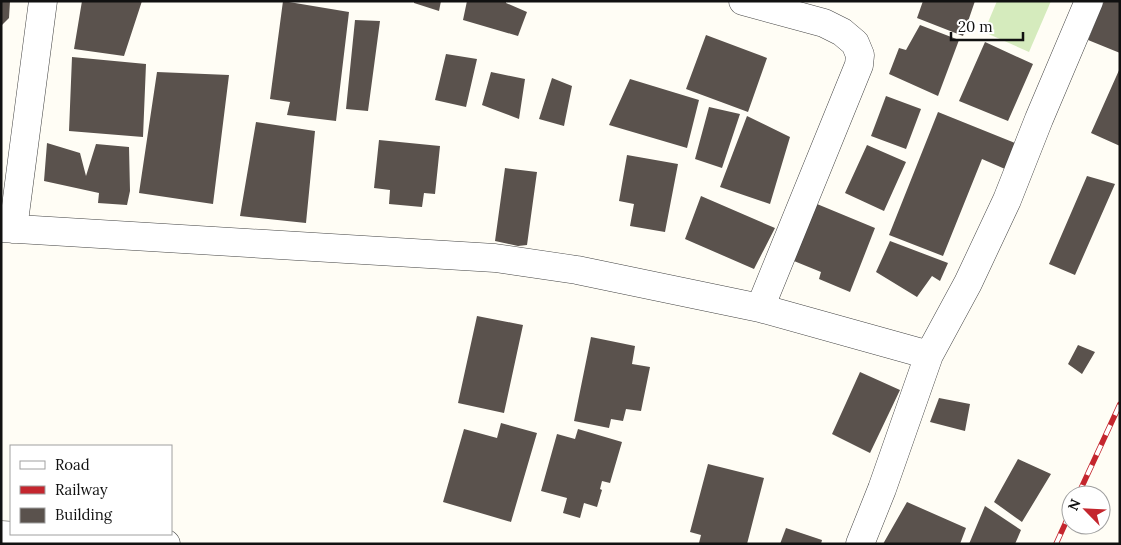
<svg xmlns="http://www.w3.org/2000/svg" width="1121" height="545" font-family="Lora,serif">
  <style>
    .green { fill: #d5ebbd }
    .building { fill: #5a524d }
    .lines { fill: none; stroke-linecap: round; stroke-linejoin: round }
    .minor-casing { stroke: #444; stroke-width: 29 }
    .minor { stroke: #fff; stroke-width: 28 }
    .rail-casing { stroke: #c4262e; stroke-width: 5.5 }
    .rail { stroke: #fff; stroke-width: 4; stroke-dasharray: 11; stroke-linecap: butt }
  </style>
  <rect width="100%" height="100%" fill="#fffdf5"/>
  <path class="green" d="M 997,1 L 1051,1 L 1029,52 L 984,32 Z"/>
  <path class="building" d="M 1,1 L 10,1 L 9,18 L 1,26 Z
    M 82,1 L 142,1 L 124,56 L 74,49 Z
    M 283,1 L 349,12 L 336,121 L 287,115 L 290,102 L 270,99 Z
    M 414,1 L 441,1 L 439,11 L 414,3 Z
    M 467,1 L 506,1 L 506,3 L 527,12 L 518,36 L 463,20 Z
    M 923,1 L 975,1 L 963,36 L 917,18 Z
    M 1104,1 L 1120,1 L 1120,53 L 1088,40 Z
    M 355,20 L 380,21 L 368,111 L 346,109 Z
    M 920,25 L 959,40 L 938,96 L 889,74 L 899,48 L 906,50 Z
    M 706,35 L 767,58 L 748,112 L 686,89 Z
    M 985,42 L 1033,64 L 1008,121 L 959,101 Z
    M 446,54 L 477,59 L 466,107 L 435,100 Z
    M 72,57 L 146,64 L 143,137 L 69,131 Z
    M 1120,68 L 1120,146 L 1091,133 Z
    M 157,72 L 229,75 L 213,204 L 139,193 Z
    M 491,72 L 525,79 L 519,119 L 482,105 Z
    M 552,78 L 572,86 L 564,126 L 539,119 Z
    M 630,79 L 699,100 L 687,148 L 609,125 Z
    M 886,96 L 921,109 L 906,149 L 871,136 Z
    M 709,107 L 740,114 L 722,168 L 695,159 Z
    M 938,112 L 1015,143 L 1005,169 L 982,159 L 943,256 L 889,235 Z
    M 747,116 L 790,137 L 770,204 L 720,187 Z
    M 256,122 L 315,131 L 306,223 L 240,216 Z
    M 379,140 L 440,146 L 435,194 L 424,193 L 422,207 L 389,204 L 390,190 L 374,188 Z
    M 47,143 L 80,153 L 86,176 L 96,144 L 129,147 L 130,191 L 127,205 L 98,203 L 99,193 L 44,181 Z
    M 867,145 L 906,162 L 884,211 L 845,193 Z
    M 627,155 L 678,164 L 665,232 L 630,226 L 634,204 L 619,201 Z
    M 505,168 L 537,172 L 527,245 L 518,246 L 495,241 Z
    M 1087,176 L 1115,184 L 1075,275 L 1049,264 Z
    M 701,196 L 775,228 L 754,269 L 685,239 Z
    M 817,204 L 875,228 L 850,292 L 819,279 L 821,272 L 794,261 Z
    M 890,241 L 948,263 L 940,281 L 932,276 L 917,297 L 876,272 Z
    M 477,316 L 523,325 L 504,413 L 458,403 Z
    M 591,337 L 635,346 L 632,364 L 650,367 L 641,411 L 626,409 L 623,421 L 611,419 L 609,428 L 574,421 Z
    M 1078,345 L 1095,352 L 1082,374 L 1068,364 Z
    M 860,372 L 900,390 L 870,453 L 832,434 Z
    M 939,398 L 970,404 L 965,431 L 930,422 Z
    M 501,423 L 537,433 L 511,522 L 443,502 L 464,429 L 497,438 Z
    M 578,429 L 622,442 L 610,483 L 602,481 L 600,489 L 602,490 L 597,507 L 584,503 L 580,518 L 563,513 L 567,498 L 541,491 L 557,434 L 575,439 Z
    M 1018,459 L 1051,474 L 1022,522 L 994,502 Z
    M 708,464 L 764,478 L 747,544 L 731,543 L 731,544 L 703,544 L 699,543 L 701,535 L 690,532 Z
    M 907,502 L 966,528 L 960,544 L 883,544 Z
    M 985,506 L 1021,530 L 1015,544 L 969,544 Z
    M 786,528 L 822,540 L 821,544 L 780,544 Z"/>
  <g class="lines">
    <defs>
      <path id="minor" d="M 743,1 L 824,23 L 842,32 L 855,43 L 860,55 L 859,65 L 760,308
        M 1,228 L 495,258 L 577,270 L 760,308 L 929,355
        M 13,229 L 43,1
        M 1,535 L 166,544
        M 860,544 L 882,489 L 929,355 L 968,283 L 1007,200 L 1039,119 L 1089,1"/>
    </defs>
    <use href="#minor" class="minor-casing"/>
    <use href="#minor" class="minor"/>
    <defs>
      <path id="rail" d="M 1078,495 L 1120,404
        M 1056,544 L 1071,511"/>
    </defs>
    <use href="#rail" class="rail-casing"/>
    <use href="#rail" class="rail"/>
  </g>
  <rect width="1121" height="545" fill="none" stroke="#111111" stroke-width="5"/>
  <rect x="10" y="445" width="162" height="90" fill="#ffffff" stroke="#a0a0a0"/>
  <rect x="20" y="461" width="25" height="8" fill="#ffffff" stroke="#a0a0a0"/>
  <text x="55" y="470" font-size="15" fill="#111111">Road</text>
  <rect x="20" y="486" width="25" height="8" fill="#c4262e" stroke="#a0a0a0"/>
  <text x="55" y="495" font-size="15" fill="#111111">Railway</text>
  <rect x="20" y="508" width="25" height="15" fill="#5a524d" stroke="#a0a0a0"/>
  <text x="55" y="520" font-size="15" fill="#111111">Building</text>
  <g transform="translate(1086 510) rotate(294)"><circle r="24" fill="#ffffff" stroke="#a0a0a0"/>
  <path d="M0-4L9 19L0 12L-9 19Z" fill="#c4262e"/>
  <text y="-8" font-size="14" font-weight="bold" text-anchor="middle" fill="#111111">N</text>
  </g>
  <path d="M951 32v8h72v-8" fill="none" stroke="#111111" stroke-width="2.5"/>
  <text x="958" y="32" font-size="15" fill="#111111" stroke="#ffffff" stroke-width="4" paint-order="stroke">20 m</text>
</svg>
